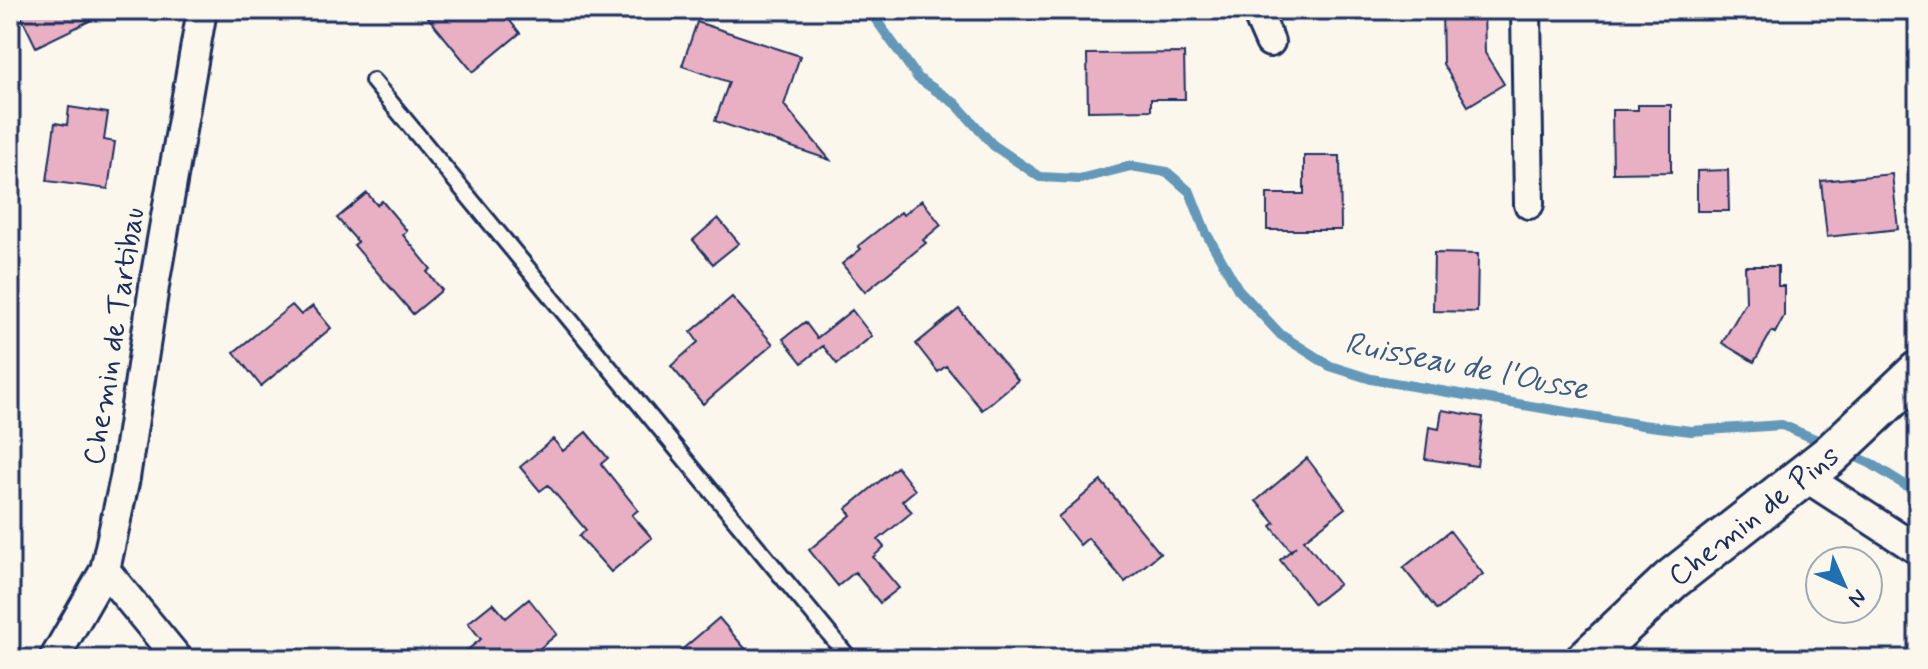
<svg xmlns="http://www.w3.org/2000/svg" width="1928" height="669" font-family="Mynerve,sans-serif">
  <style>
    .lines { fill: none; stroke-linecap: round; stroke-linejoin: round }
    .stream { stroke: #6398b8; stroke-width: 10 }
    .building { fill: #e9b0c4; stroke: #1b2f5e; stroke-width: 2 }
    .lane-casing { stroke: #1b2f5e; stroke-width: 20 }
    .street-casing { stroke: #1b2f5e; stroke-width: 34 }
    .secondary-casing { stroke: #1b2f5e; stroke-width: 46 }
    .lane { stroke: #fbf7ec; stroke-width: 14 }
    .street { stroke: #fbf7ec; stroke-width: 28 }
    .secondary { stroke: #fbf7ec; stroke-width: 40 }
    .labels { text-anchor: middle; stroke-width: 8; stroke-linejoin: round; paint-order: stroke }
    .street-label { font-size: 30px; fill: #1b2f5e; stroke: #fbf7ec }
    .water-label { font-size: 32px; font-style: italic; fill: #395b84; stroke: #fbf7ec }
  </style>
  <rect width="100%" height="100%" fill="#fbf7ec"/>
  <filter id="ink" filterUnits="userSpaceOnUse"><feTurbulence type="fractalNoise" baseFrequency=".0125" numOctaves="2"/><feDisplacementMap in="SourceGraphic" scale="16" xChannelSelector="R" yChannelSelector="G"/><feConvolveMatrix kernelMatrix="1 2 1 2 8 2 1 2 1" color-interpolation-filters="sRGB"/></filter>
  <g filter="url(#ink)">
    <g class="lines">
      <path class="stream" d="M 869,10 L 918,78 L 956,104 L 993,145 L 1040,177 L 1079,179 L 1131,166 L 1167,172 L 1190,192 L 1206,233 L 1238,289 L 1281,335 L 1330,366 L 1371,379 L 1642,425 L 1691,431 L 1782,425 L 1827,444
        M 1845,452 L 1870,463 L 1918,493"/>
    </g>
    <path class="building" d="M 18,10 L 112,10 L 36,47 Z
      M 422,10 L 501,10 L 520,33 L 473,72 Z
      M 1442,10 L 1484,10 L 1485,53 L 1504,84 L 1468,106 L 1443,64 Z
      M 697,22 L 800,56 L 784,105 L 830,160 L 715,121 L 729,82 L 682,66 Z
      M 1184,53 L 1185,99 L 1151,99 L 1151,110 L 1088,111 L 1087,54 Z
      M 1638,105 L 1671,105 L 1671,172 L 1613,173 L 1612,110 L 1638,110 Z
      M 69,107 L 108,113 L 104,140 L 115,142 L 108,189 L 47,181 L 55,123 L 67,125 Z
      M 1304,156 L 1340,156 L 1341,230 L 1267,230 L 1267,194 L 1304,194 Z
      M 1728,170 L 1729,211 L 1697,211 L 1697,171 Z
      M 1892,174 L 1898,229 L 1827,237 L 1821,181 Z
      M 367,193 L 377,205 L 382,201 L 407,231 L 403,235 L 431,269 L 427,272 L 442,290 L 413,314 L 354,245 L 358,242 L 337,218 Z
      M 922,200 L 941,225 L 923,240 L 926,243 L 865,292 L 842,264 L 861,249 L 858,246 L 901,212 L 903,215 Z
      M 718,218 L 739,243 L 713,264 L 693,240 Z
      M 1434,253 L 1478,254 L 1477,312 L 1433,311 Z
      M 1745,266 L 1778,266 L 1778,286 L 1784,286 L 1784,316 L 1775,333 L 1772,331 L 1754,362 L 1722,343 L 1746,302 Z
      M 732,297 L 773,344 L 703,404 L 671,366 L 698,342 L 691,332 Z
      M 292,305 L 301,315 L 313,306 L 331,328 L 261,386 L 234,352 Z
      M 959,309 L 1018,380 L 982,410 L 946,366 L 938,372 L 916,344 Z
      M 852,310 L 872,336 L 837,364 L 823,346 L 802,363 L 783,339 L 805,322 L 817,338 Z
      M 1442,410 L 1483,417 L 1477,466 L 1425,459 L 1429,427 L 1439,429 Z
      M 586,432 L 608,458 L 601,464 L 638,510 L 632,515 L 652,538 L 611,572 L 579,536 L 586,530 L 548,485 L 540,491 L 520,467 L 553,439 L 563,451 Z
      M 1307,458 L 1345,508 L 1304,540 L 1339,584 L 1314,604 L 1280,560 L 1296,546 L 1291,551 L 1271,526 L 1275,523 L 1256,501 Z
      M 897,467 L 915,490 L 902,501 L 912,512 L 878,540 L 884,547 L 873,557 L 899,588 L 880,603 L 855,572 L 838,586 L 809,550 L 851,515 L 846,509 Z
      M 1101,481 L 1160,553 L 1125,582 L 1088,538 L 1080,545 L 1058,517 Z
      M 1450,531 L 1483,574 L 1437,610 L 1403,568 Z
      M 529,599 L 557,634 L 527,659 L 456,659 L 481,639 L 468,623 L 493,603 L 506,618 Z
      M 719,618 L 754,659 L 671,659 Z"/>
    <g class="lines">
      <defs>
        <path id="lane" d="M 373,81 L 850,659"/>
        <path id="street" d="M 1256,10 L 1270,42
          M 1526,10 L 1529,204
          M 1804,476 L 1918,550
          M 105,570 L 178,659
          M 54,659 L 105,570 L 125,478 L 155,280 L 202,10"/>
        <g id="secondary">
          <path id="s1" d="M 1587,659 L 1671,580 L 1830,455 L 1918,372"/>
        </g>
      </defs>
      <use href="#lane" class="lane-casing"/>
      <use href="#street" class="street-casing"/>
      <use href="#secondary" class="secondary-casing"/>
      <use href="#lane" class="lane"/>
      <use href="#street" class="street"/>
      <use href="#secondary" class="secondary"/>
    </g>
  </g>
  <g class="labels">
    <g class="street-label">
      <text transform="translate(113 336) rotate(-81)" y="10">Chemin de Tartibau</text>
      <text dy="10" stroke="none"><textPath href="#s1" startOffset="220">Chemin de Pins</textPath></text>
    </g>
    <g class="water-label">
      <text transform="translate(1467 365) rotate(11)" y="11">Ruisseau de l'Ousse</text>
    </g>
  </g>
  <rect width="1928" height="669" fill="none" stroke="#fbf7ec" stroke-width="40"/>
  <rect x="20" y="20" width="1888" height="629" fill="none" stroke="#1b2f5e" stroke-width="3" filter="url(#ink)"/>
  <g transform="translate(1844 585) rotate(135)"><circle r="38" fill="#fbf7ec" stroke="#a1a7b3" stroke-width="2"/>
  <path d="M0-6L14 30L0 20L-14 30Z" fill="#1f6fb2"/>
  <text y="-12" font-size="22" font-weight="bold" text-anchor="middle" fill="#1b2f5e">N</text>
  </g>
</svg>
